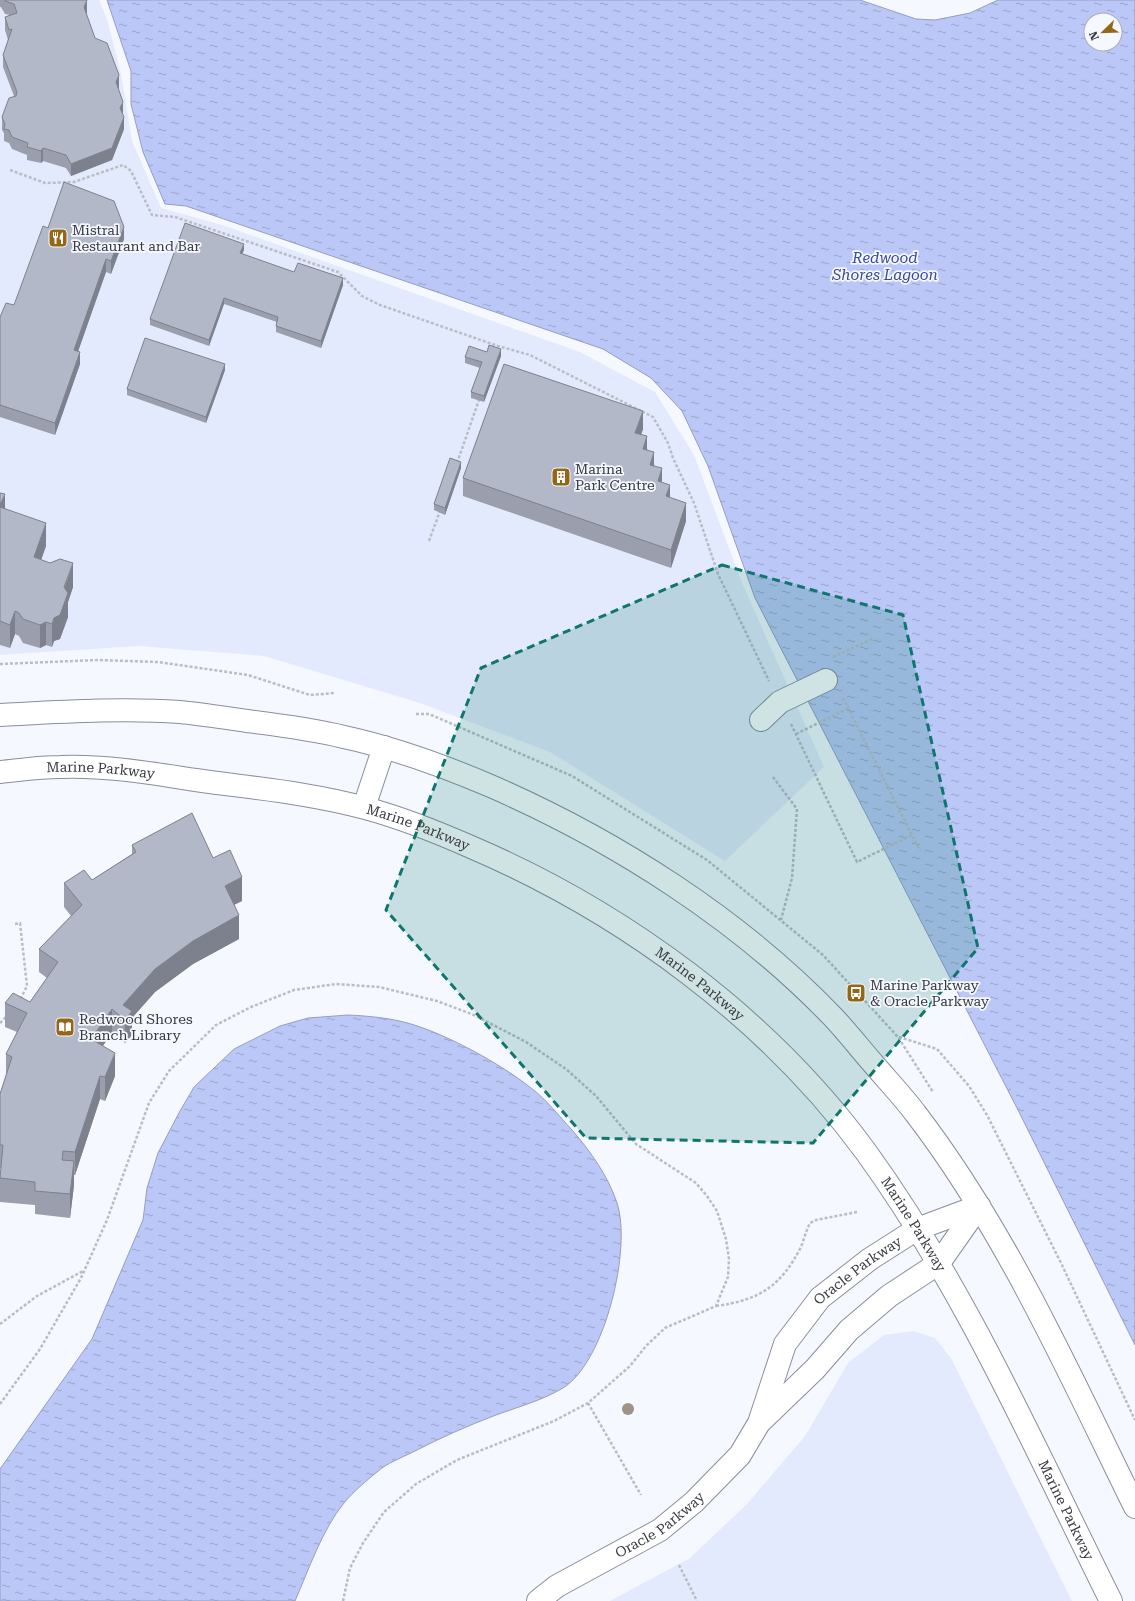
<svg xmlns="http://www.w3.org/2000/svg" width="1135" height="1601" font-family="'Roboto Serif',serif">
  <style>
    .built { fill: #e4eafe }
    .water { fill: url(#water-ripples); stroke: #949ec1; fill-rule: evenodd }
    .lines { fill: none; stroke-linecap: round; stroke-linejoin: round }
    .minor-casing { stroke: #898e9e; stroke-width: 24 }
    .major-casing { stroke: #898e9e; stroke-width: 24 }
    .path { stroke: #babdc4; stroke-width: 2.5; stroke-dasharray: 3 2; stroke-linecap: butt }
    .minor { stroke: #fff; stroke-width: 22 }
    .major { stroke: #fff; stroke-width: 22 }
    .tree { fill: #9e9384 }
    .wall { fill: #9a9ead }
    .shaded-wall { fill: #7d818d }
    .building { fill: #b3b8c9; stroke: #7d818d }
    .marked { fill: #0f766e; fill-opacity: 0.2; stroke: #0f766e; stroke-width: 3; stroke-dasharray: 8 5; stroke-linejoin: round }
    .labels { text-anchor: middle; stroke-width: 3.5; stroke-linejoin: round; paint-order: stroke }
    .poi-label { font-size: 14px; fill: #393b42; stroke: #f5f8ff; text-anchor: start }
    .street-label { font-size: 14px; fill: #393b42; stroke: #f5f8ff }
    .water-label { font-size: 15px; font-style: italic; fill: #39479e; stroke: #f5f8ff }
  </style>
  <defs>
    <pattern id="water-ripples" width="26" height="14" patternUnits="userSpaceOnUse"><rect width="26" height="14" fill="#bbc8f7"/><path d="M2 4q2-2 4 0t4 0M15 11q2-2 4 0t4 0" fill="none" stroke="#99a4ca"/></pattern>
  </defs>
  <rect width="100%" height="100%" fill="#f5f8ff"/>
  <path class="built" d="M 0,0 L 99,0 L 107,19 L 121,74 L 132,141 L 161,208 L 222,225 L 580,352 L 655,392 L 694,455 L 742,583 L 824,767 L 725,861 L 550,752 L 420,703 L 264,656 L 138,646 L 0,655 Z
    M 913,1331 L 935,1338 L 951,1358 L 1072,1601 L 610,1601 L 690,1558 L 747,1504 L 805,1436 L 848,1363 L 884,1335 Z"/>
  <path class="water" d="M 107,0 L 860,0 L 916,19 L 935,20 L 970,13 L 998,0 L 1135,0 L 1135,1345 L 1018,1110 L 755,598 L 708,466 L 682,411 L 651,378 L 603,349 L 186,206 L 165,204 L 143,152 L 131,104 L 131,71 ZM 1091,20 L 1115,20 L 1115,44 L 1091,44 Z
    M 348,1015 C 369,1016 391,1018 411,1024 C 448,1035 501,1064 531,1088 C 547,1100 559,1116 572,1130 C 591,1152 608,1176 617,1203 C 632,1248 605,1362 563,1388 C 543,1400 518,1407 496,1415 C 467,1426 440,1438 413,1452 C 401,1458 387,1463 377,1472 C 366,1481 353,1492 344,1503 C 322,1530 309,1569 295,1601 L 0,1601 L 0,1469 L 92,1339 L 143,1220 L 147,1188 L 158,1153 L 180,1111 L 194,1087 L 234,1049 L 280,1026 L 308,1018 Z"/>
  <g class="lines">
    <defs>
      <g id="minor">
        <path d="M 761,720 L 780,702 L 826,680"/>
        <path d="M 364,807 L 384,747"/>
        <path d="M 761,1421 L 815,1369 L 849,1330 L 889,1296 L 939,1263 L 979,1206"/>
        <path id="s1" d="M 538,1601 L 557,1586 L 660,1530 L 694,1502 L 740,1455 L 759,1423 L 785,1344 L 820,1298 L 870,1259 L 917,1229 L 979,1206"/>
      </g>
      <g id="major">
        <path d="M 0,715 C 60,712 120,708 180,712 C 202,714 225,718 247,721 C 279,725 312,729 344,737 C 395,748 444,766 493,787 C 616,841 739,919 833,1017 C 848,1033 862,1051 877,1068 C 890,1083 904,1098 916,1114 C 1007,1233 1069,1373 1135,1507"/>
        <path id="s2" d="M 0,772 C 20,770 40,767 60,767 C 110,765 160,775 210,782 C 262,789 314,794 365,808 C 402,818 437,832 471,847 C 623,912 768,1018 866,1152 C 966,1290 1035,1449 1111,1601"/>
      </g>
    </defs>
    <use href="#minor" class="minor-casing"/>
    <use href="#major" class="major-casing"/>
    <path class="path" d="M 10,170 L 45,183 L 74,182 L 123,165 L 131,171 L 152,215 L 175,217 L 338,272 L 362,296 L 380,305 L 498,346 L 530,355 L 653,417 L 668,443 L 673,458 L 694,503 L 718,574 L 769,681
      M 457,463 L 480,397
      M 429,541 L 440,511
      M 833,657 L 874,638
      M 0,664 L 98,660 L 158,662 L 248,675 L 310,695 L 335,693
      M 843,698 L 920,851
      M 416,714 L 429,714 L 572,776 L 707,860 L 823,955 L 898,1037 L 933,1092
      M 791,724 L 857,862 L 912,835
      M 796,734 L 849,708
      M 773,777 L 797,809 L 792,878 L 781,920
      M 15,924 L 20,923 L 27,986 L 20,1000
      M 0,1023 L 8,1015
      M 899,1037 L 937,1049 L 969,1086 L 987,1115 L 1062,1265 L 1135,1420
      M 716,1306 C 760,1300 781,1286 801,1247 C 804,1239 806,1231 810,1223 L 816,1220 L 857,1212
      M 0,1324 L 37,1296 L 83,1271
      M 588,1403 L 641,1495
      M 0,1404 L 40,1349 L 81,1278 L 107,1220 L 149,1103 L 169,1071 L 216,1025 L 251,1007 L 294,990 L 336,984 L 379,987 L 437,1001 L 474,1015 L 526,1042 L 566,1069 L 596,1096 L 636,1144 L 696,1183 L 707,1196 L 717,1211 L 726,1239 L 729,1259 L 728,1277 L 716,1306 L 665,1328 L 646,1346 L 630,1366 L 588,1403 L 554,1421 L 457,1460 L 416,1484 L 384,1512 L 363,1543 L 350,1568 L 343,1601
      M 679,1565 L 697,1601"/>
    <use href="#minor" class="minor"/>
    <use href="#major" class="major"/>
  </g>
  <circle class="tree" cx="628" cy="1409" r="6"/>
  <path class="wall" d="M 0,0 L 87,0 L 87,12 L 86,14 L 95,38 L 119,88 L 118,89 L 123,115 L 124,129 L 112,160 L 71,176 L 66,168 L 43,161 L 41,163 L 27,160 L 27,155 L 12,149 L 9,143 L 4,141 L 4,133 L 2,130 L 2,117 L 14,96 L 3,67 L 3,55 L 8,40 L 5,30 L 5,17 L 10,15 L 5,14 L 1,7 L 0,7 Z
    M 124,239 L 111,274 L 106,272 L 78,351 L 80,364 L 55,435 L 0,417 L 0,317 L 14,305 Z
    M 244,250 L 242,254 L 294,272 L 343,285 L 321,348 L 276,332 L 276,326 L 277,322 L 224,304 L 209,346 L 150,325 L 150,319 Z
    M 501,356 L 484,402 L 471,398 L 471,392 L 480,368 L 465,363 L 465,357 Z
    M 225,370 L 206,423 L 127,395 L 127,389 Z
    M 643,429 L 641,435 L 662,482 L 670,497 L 686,521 L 671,568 L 463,496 L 463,478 Z
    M 461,468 L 445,515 L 434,510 L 434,504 Z
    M 0,493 L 5,508 L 46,546 L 41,560 L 73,587 L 68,602 L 68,617 L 60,639 L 54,641 L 52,647 L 46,645 L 40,648 L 23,643 L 19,636 L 15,634 L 10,648 L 0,645 Z
    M 132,845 L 213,858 L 242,901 L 234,905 L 239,939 L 193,964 L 155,992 L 132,1018 L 132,1035 L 125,1043 L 112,1033 L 102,1046 L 115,1076 L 105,1101 L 100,1099 L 75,1175 L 74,1175 L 74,1185 L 70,1218 L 35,1214 L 35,1205 L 0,1202 L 0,1177 L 1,1168 L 0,1168 L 0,1094 L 6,1075 L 6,1054 L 17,1032 L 5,1027 L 5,1003 L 30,1002 L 47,978 L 39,972 L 39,949 L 71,916 L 64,907 L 64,883 L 92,880 L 132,854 Z"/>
  <path class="shaded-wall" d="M 87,0 L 87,12 L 84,19 L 84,7 Z
    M 119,75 L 119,88 L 116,94 L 116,82 Z
    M 123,102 L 123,115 L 120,121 L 120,108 Z
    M 124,117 L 124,129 L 112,160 L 71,176 L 71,164 Z
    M 43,148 L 43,161 L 41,163 L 41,151 Z
    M 124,227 L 124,239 L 111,274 L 111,261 Z
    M 244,244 L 244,250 L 240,259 L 240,253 Z
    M 106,259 L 106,272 L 74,363 L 74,350 Z
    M 343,278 L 343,285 L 321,348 L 321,341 Z
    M 224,298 L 224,304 L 209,346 L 209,340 Z
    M 501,349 L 501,356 L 484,402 L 484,396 Z
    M 80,352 L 80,364 L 55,435 L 55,423 Z
    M 225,364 L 225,370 L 206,423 L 206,417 Z
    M 643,411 L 643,429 L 635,451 L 635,433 Z
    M 647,436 L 647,455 L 643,449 Z
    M 654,452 L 654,470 L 650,465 Z
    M 461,462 L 461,468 L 445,515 L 445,508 Z
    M 662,468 L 662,486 L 658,481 Z
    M 670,485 L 670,503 L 666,496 Z
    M 5,494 L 5,517 L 0,528 L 0,505 Z
    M 686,503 L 686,521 L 671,568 L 671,550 Z
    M 46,523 L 46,546 L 34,580 L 34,557 Z
    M 73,563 L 73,587 L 68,602 L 68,617 L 60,639 L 54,641 L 52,647 L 52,624 Z
    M 15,611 L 15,634 L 10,648 L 10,625 Z
    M 46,622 L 46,645 L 40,648 L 40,625 Z
    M 242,877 L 242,901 L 225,909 L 225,886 Z
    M 239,915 L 239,939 L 193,964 L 155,992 L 132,1018 L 132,1035 L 125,1043 L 125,1020 L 123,1005 L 155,969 L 193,941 Z
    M 112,1009 L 112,1033 L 91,1063 L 91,1039 Z
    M 115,1053 L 115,1076 L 105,1101 L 105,1077 Z
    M 100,1076 L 100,1099 L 75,1175 L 75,1152 Z
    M 74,1161 L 74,1185 L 70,1218 L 70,1194 Z"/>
  <path class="building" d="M 4,0 L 87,0 L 84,7 L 95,38 L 107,43 L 119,75 L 116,82 L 123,102 L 120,108 L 124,117 L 112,148 L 71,164 L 66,155 L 43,148 L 41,151 L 27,147 L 28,143 L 12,137 L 9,130 L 4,129 L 5,124 L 2,117 L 9,98 L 16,96 L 17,92 L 3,55 L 12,29 L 9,30 L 5,17 L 17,13 L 14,4 L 5,1 Z
    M 64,182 L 114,201 L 124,227 L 111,261 L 106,259 L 74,350 L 80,352 L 55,423 L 0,405 L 0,317 L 6,303 L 14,305 L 43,226 L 48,228 Z
    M 185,223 L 244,244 L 240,253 L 294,272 L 298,263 L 343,278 L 321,341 L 276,326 L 278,317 L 224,298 L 209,340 L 150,319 Z
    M 145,338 L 225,364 L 206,417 L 127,389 Z
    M 489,345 L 501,349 L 484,396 L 471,392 L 482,362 L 465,357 L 469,346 L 487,352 Z
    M 504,364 L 643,411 L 635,433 L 647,436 L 643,449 L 654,452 L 650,465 L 662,468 L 658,481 L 670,485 L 666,496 L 686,503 L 671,550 L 463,478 Z
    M 450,458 L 461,462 L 445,508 L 434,504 Z
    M 0,493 L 5,494 L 0,505 Z
    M 0,507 L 46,523 L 34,557 L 50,563 L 60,559 L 73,563 L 64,587 L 68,593 L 60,615 L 54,618 L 52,624 L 46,622 L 40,625 L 23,619 L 19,613 L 15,611 L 10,625 L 0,621 Z
    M 192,813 L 213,858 L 230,850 L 242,877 L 225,886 L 239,915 L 193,941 L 155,969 L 123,1005 L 132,1011 L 125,1020 L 112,1009 L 91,1039 L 115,1053 L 105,1077 L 100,1076 L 75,1152 L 63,1151 L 62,1160 L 74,1161 L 70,1194 L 35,1191 L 35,1182 L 0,1178 L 3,1145 L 0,1145 L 0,1094 L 12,1057 L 6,1054 L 27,1013 L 5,1003 L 13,993 L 30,1002 L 58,962 L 39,949 L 82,905 L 64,883 L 84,870 L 92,880 L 136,852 L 132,845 Z"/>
  <path class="marked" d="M 722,565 L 903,615 L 978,948 L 813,1143 L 586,1138 L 386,910 L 481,668 Z"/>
  <defs>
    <symbol id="restaurant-square" viewBox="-11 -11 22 22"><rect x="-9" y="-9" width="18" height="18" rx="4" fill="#956615" stroke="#f5f8ff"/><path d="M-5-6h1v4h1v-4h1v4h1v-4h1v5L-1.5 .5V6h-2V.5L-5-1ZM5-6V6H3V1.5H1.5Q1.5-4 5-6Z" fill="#fff"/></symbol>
    <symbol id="building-square" viewBox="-11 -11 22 22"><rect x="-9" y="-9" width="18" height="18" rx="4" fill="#956615" stroke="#f5f8ff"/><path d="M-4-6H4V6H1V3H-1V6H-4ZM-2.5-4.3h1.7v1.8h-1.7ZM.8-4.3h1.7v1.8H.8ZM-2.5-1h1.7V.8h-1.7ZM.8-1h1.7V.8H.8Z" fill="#fff"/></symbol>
    <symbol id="bus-square" viewBox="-11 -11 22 22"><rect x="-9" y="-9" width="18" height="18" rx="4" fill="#956615" stroke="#f5f8ff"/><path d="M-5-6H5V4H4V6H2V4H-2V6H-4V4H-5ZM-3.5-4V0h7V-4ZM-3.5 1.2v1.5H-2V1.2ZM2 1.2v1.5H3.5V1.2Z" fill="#fff"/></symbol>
    <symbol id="library-square" viewBox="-11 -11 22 22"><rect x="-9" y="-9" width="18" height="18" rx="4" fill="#956615" stroke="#f5f8ff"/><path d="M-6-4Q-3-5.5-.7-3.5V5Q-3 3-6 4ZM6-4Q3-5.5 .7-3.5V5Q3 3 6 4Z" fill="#fff"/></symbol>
  </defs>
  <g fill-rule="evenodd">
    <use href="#restaurant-square" x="47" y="227" width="22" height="22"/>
    <use href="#building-square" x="550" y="466" width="22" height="22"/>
    <use href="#bus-square" x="845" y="982" width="22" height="22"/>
    <use href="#library-square" x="54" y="1016" width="22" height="22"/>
  </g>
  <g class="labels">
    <g class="poi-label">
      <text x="72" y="235">Mistral<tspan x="72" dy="16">Restaurant and Bar</tspan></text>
      <text x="575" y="474">Marina<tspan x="575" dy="16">Park Centre</tspan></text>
      <text x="870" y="990">Marine Parkway<tspan x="870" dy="16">&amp; Oracle Parkway</tspan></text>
      <text x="79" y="1024">Redwood Shores<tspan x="79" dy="16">Branch Library</tspan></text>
    </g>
    <g class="street-label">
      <text dy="5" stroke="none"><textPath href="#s2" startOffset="101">Marine Parkway</textPath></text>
      <text dy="5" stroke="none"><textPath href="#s2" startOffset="425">Marine Parkway</textPath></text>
      <text dy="5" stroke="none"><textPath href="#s2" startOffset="749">Marine Parkway</textPath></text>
      <text dy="5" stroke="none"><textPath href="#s2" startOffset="1073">Marine Parkway</textPath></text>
      <text dy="5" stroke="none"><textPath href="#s1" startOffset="476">Oracle Parkway</textPath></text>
      <text dy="5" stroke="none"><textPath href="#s2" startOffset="1397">Marine Parkway</textPath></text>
      <text dy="5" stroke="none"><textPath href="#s1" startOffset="144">Oracle Parkway</textPath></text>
    </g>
    <g class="water-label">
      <text x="885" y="263">Redwood<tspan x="885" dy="17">Shores Lagoon</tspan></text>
    </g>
  </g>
  <g transform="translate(1103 32) rotate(247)"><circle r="19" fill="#f5f8ff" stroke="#aaacb3"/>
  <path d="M0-3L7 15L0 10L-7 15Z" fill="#956615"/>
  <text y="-6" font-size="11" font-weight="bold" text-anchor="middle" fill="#393b42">N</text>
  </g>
</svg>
